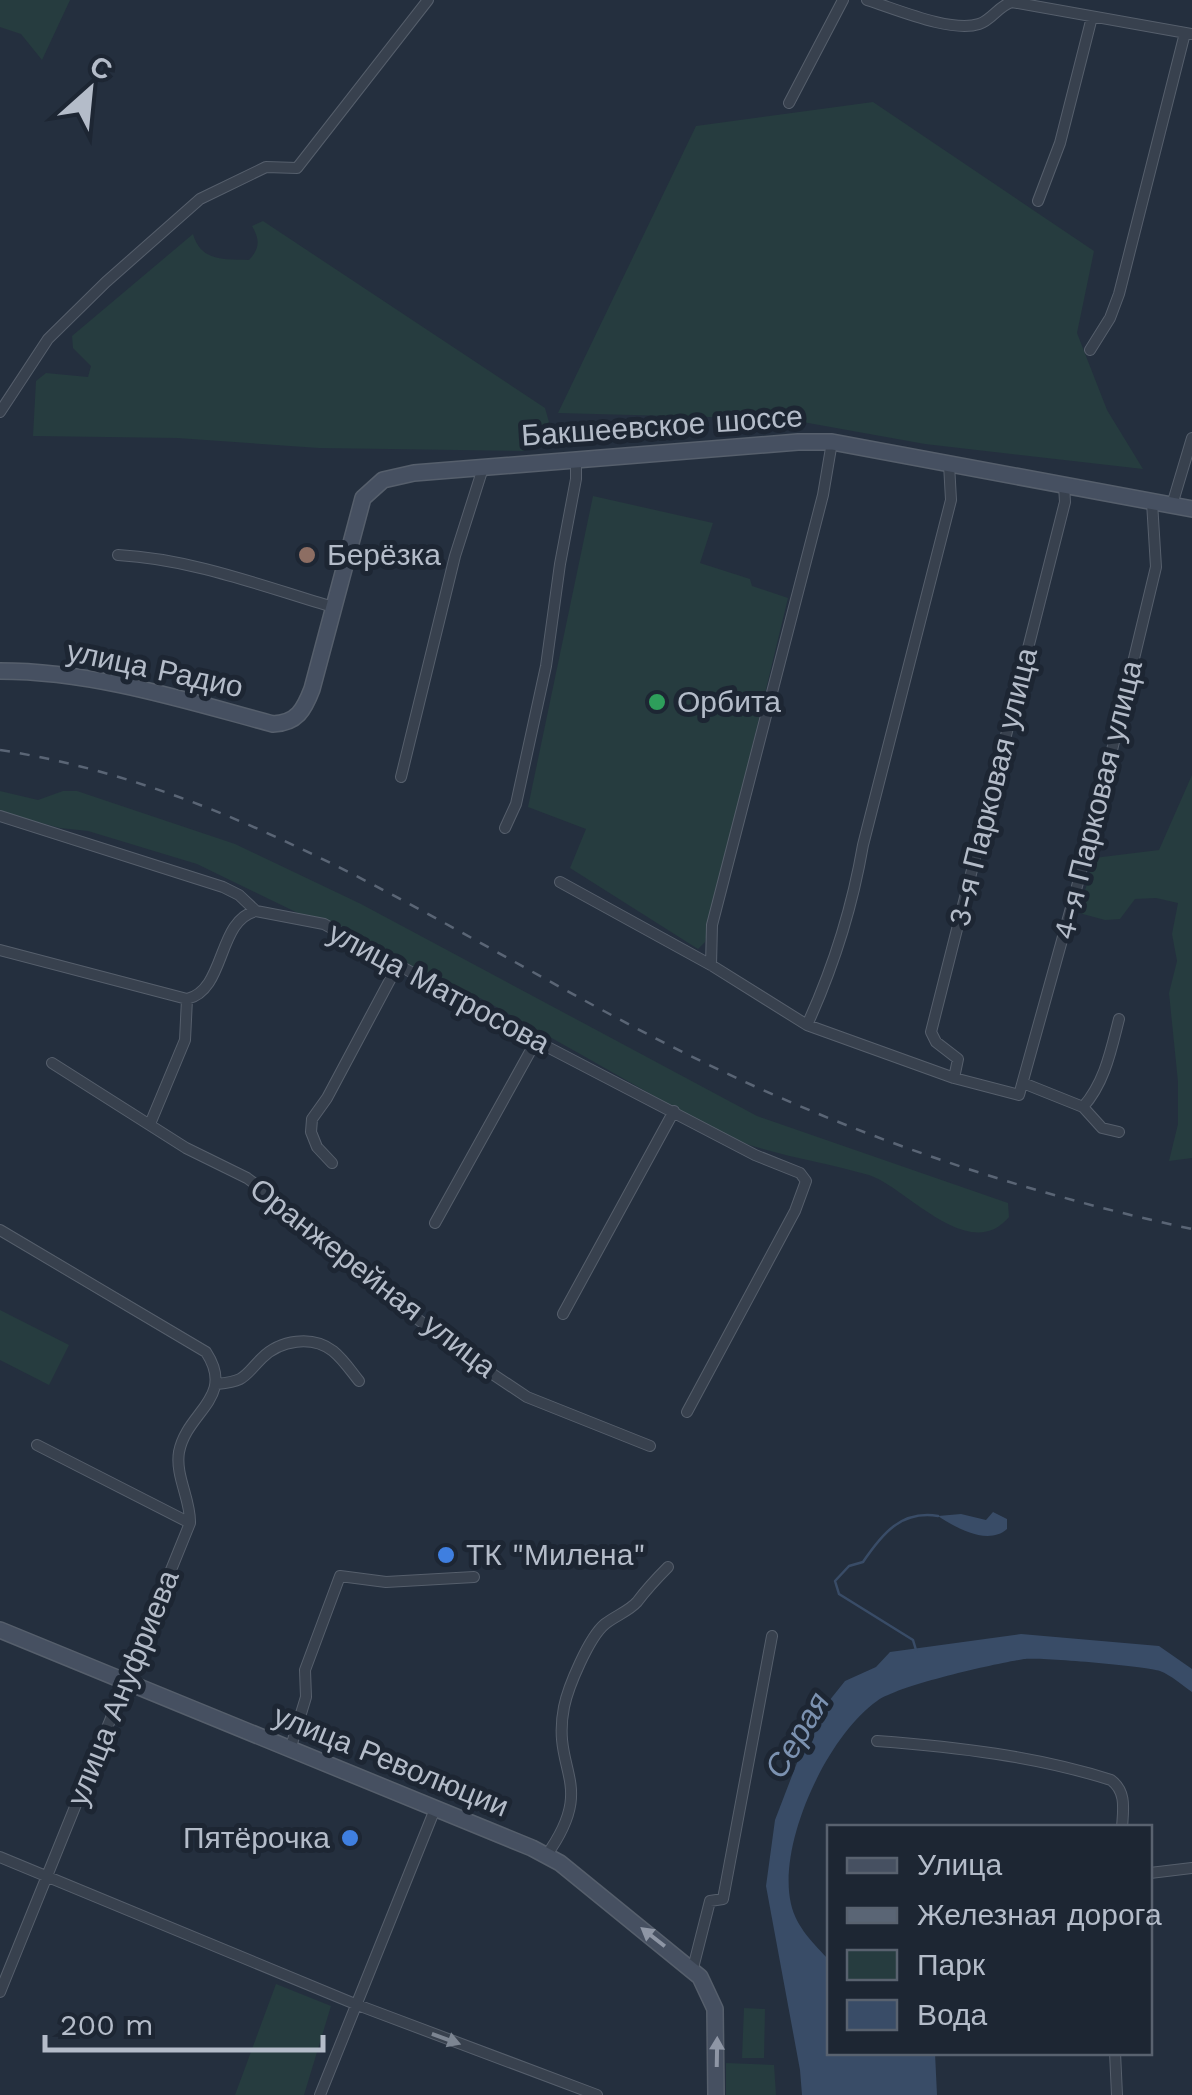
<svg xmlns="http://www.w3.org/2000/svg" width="1192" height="2095" font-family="'Work Sans',sans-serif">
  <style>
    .green { fill: #263c3f }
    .water { fill: #394c67 }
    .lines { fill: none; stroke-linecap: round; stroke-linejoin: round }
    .stream { stroke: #394c67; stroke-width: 2.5 }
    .street-casing { stroke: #565f6c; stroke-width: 12 }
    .secondary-casing { stroke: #565f6c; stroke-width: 18 }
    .street { stroke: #38414e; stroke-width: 10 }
    .secondary { stroke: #465061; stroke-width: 15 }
    .rail { stroke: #5a6575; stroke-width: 2.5; stroke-dasharray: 10 10; stroke-linecap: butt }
    .oneway { fill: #8e96a5 }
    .oneway2 { fill: #7c8592 }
    .education-dot { fill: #8d6e63; stroke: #1d2633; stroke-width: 4 }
    .leisure-dot { fill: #2e9e5b; stroke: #1d2633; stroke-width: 4 }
    .shop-dot { fill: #3f7fe0; stroke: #1d2633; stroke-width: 4 }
    .labels { text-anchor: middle; stroke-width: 10; stroke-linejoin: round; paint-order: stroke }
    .street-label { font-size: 30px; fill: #b4bcc9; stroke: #1d2633 }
    .poi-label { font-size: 30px; fill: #b4bcc9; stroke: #1d2633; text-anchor: start }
    .water-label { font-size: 32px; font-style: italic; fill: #7c92b1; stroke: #1d2633 }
  </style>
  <rect width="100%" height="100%" fill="#242f3e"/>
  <path class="green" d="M 0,0 L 70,0 L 42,60 L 21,34 L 0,27 Z
    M 873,102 L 1094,251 L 1077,333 L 1107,410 L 1143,469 L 925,444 L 786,419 L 558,413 L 696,126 Z
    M 263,221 L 545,408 L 549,422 L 535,446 L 523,451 L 319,448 L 177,438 L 33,436 L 36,381 L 46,373 L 88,377 L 91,366 L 73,348 L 72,336 L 193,234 C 201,262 224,259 249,260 C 260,248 260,240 252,226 Z
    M 593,496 L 713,523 L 700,563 L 750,579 L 752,586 L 788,598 L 705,942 L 698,949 L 570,868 L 586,829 L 528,807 Z
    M 1192,775 L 1192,1158 L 1169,1161 L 1178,1124 L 1178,1082 L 1169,993 L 1177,961 L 1172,934 L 1178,903 L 1156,898 L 1135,899 L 1120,919 L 1105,920 L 1079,913 L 1094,858 L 1159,850 Z
    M 0,791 L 38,800 L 63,791 L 77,791 L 235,844 L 361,904 L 757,1116 L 1008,1203 L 1009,1217 C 969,1265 906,1187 869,1175 C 824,1162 779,1156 735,1140 C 707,1130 680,1110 654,1096 C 596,1063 538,1030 480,998 L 440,982 L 197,864 L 88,831 L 60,828 L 0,812 Z
    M 0,1310 L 69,1345 L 49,1385 L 0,1360 Z
    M 276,1984 L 331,2006 L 304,2095 L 235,2095 Z
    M 744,2008 L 765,2009 L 764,2058 L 742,2058 Z
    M 726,2063 L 774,2065 L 776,2095 L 726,2095 Z"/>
  <path class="water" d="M 993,1512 L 1007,1519 L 1007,1529 C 988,1546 956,1528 938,1516 L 961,1514 L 986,1520 Z
    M 1021,1634 L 1159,1646 L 1192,1669 L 1192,1692 C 1183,1686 1171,1675 1160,1671 C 1147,1666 1038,1657 1024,1659 C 994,1664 899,1685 877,1701 C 827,1736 777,1844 791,1904 C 796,1927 814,1944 829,1960 L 830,2052 L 935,2053 L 937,2095 L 802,2095 L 800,2070 L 766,1886 L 775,1820 L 813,1721 L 845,1681 L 876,1667 L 890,1652 Z"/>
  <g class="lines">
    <path class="stream" d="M 916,1650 L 913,1640 L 839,1594 L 835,1581 L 849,1566 L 863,1562 C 882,1534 901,1510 938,1516"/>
    <defs>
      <path id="street" d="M 867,0 C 896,9 951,33 979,24 C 992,20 998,6 1012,2 L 1192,34
        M 789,103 L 843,0
        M 1038,201 L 1060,143 L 1092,17
        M 1090,350 L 1110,318 L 1119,294 L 1185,33
        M 0,412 L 48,339 L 106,282 L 200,199 L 266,167 L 297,168 L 428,0
        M 1172,505 L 1192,438
        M 118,555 C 192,559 262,586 333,607
        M 401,777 L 455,556 L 483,468
        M 0,816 L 223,887 L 239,895 L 256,911 L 324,924 L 536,1041 L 755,1155 L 800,1173 L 806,1181 L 795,1211 L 687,1412
        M 505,828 L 516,804 L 546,666 L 560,564 L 576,479 L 576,460
        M 560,882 L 711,965 L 807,1025 L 954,1078 L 1019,1095 L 1094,825 L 1156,567 L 1152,502
        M 0,950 L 187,999
        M 711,965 L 712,925 L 823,495 L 832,442
        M 807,1025 C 834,966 852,909 863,845 L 951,500 L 949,464
        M 52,1063 L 186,1148 L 247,1178 L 266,1192 L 288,1217 L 345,1258 L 379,1290 L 473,1361 L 527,1397 L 650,1446
        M 954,1078 L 958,1059 L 936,1042 L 931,1032 L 1065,502 L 1064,485
        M 1023,1083 L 1083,1107 L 1102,1128 L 1119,1132
        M 1083,1107 C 1105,1082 1111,1050 1119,1019
        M 150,1124 L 185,1040 L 187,999 C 226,990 217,920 256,911
        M 332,1163 L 317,1147 L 311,1132 L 312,1119 L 327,1098 L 399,963
        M 435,1223 L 536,1041
        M 0,1230 L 206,1352 C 236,1398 187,1411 179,1452 C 175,1476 191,1500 190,1523 L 0,1992
        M 563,1314 L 674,1111
        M 217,1384 C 246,1381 243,1377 262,1358 C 280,1340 312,1335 333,1351 C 343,1359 351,1371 359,1381
        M 37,1445 L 190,1523
        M 877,1741 C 956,1747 1036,1756 1111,1780 C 1127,1792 1123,1810 1122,1828
        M 290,1750 L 306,1697 L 305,1670 L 340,1576 L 386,1582 L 474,1577
        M 546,1856 C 598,1783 551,1773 564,1707 C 568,1687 589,1637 605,1624 C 615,1616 629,1611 637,1602 C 646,1590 657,1578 668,1567
        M 0,1857 L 355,2004 L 597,2095
        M 1150,1873 L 1192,1868
        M 693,1968 L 710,1901 L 723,1899 L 772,1636
        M 1115,2052 L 1117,2095
        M 320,2095 L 435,1809"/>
      <path id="secondary" d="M 0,671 C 93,671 184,700 273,724 C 297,723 304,710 312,689 L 363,498 L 383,480 L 414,473 L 798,442 L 832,442 L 1192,509
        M 0,1630 L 532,1848 L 560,1863 L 700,1977 L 715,2009 L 716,2095"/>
    </defs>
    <use href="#street" class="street-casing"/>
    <use href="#secondary" class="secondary-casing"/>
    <use href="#street" class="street"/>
    <use href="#secondary" class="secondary"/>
    <path class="rail" d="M 0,750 C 260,790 475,952 707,1064 C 862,1139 1024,1193 1192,1229"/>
  </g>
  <defs><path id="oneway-solid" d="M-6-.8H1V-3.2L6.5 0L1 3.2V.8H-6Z" transform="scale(2.5)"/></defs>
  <g class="oneway">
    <use href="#oneway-solid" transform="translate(653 1937) rotate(-142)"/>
    <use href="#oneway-solid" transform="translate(717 2052) rotate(-89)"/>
  </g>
  <use class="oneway2" href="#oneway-solid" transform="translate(446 2039) rotate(20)"/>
  <circle class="education-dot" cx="307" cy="555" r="10"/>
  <circle class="leisure-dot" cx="657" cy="702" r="10"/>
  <g class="shop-dot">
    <circle cx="446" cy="1555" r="10"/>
    <circle cx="350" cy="1838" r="10"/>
  </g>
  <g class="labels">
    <g class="street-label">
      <text transform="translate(662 426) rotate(-4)" y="10">Бакшеевское шоссе</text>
      <text transform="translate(155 669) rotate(12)" y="10">улица Радио</text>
      <text transform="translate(993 787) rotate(-76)" y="10">3-я Парковая улица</text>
      <text transform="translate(1098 800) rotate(-76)" y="10">4-я Парковая улица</text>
      <text transform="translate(439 988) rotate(28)" y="10">улица Матросова</text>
      <text transform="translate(373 1278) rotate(38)" y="10">Оранжерейная улица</text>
      <text transform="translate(123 1688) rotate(-68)" y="10">улица Ануфриева</text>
      <text transform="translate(391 1761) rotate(22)" y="10">улица Революции</text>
    </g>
    <g class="poi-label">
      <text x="327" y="565">Берёзка</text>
      <text x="677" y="712">Орбита</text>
      <text x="466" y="1565">ТК "Милена"</text>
      <text x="330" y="1848" text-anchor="end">Пятёрочка</text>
    </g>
    <g class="water-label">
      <text transform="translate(797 1735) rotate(-59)" y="11">Серая</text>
    </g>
  </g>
  <rect x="827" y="1825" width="325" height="230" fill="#1d2633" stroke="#59626f" stroke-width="2.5"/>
  <rect x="847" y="1858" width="50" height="15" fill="#465061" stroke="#59626f" stroke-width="2.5"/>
  <text x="917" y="1875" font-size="30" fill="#b4bcc9">Улица</text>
  <rect x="847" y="1908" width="50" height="15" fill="#5a6575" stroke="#59626f" stroke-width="2.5"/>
  <text x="917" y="1925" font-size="30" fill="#b4bcc9">Железная дорога</text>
  <rect x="847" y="1950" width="50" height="30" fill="#263c3f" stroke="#59626f" stroke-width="2.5"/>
  <text x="917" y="1975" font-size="30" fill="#b4bcc9">Парк</text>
  <rect x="847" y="2000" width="50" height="30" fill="#394c67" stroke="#59626f" stroke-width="2.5"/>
  <text x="917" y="2025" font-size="30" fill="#b4bcc9">Вода</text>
  <g transform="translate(90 90) rotate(27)" stroke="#1d2633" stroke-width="8" paint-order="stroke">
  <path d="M0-8L18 38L0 25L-18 38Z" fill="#b4bcc9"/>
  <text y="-15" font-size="28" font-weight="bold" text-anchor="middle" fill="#b4bcc9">С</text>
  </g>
  <path d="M45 2035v15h278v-15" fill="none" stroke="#b4bcc9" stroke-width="5"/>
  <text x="60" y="2035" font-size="30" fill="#b4bcc9" stroke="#1d2633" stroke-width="8" paint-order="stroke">200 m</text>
</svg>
